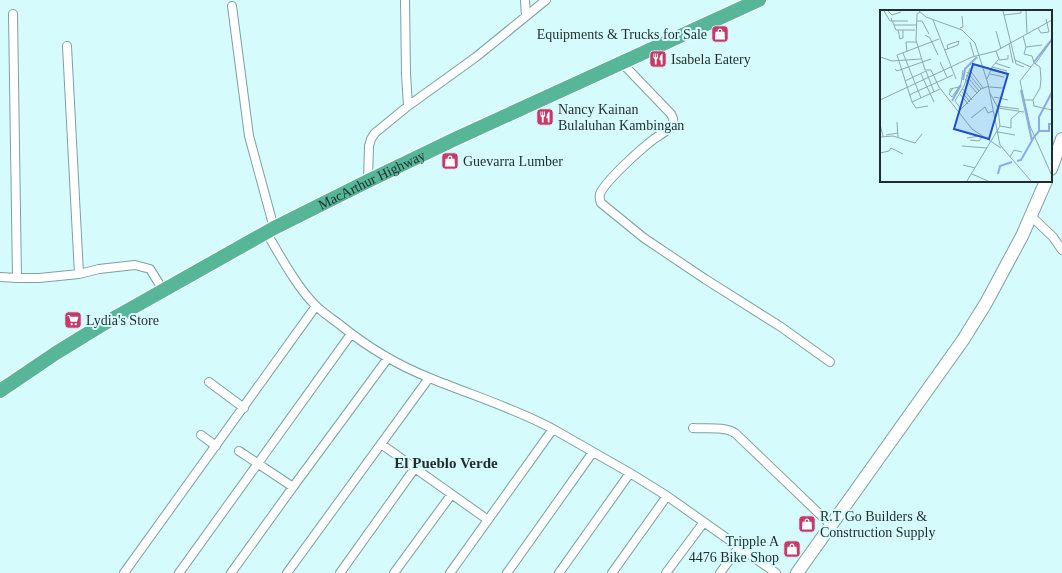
<svg xmlns="http://www.w3.org/2000/svg" width="1062" height="573" font-family="'Times New Roman',serif">
  <style>
    .lines { fill: none; stroke-linecap: round; stroke-linejoin: round }
    .minor-casing { stroke: #7ea0a1; stroke-width: 10 }
    .secondary-casing { stroke: #7ea0a1; stroke-width: 14 }
    .trunk-casing { stroke: #fff; stroke-width: 16 }
    .minor { stroke: #fff; stroke-width: 8 }
    .secondary { stroke: #fff; stroke-width: 12 }
    .trunk { stroke: #56b697; stroke-width: 14 }
    .labels { text-anchor: middle; stroke-width: 4; stroke-linejoin: round; paint-order: stroke }
    .poi-label { font-size: 14px; fill: #1f2d2e; stroke: #d6fbfd; text-anchor: start }
    .street-label { font-size: 14px; fill: #1f2d2e; stroke: #d6fbfd }
    .neighbourhood-label { font-size: 15px; font-weight: bold; fill: #1f2d2e; stroke: #d6fbfd }
    .inset-river { fill: none; stroke: #8aaaf2; stroke-width: 2 }
    .inset-road { fill: none; stroke: #8da9aa; stroke-width: 1 }
    .view { fill: #1d4ed8; fill-opacity: 0.15; stroke: #1d4ed8; stroke-width: 2 }
    .inset-edge { fill: none; stroke: #1f2d2e; stroke-width: 2 }
  </style>
  <rect width="100%" height="100%" fill="#d6fbfd"/>
  <g class="lines">
    <defs>
      <path id="minor" d="M 405,0 L 406,74 L 408,106
        M 525,0 L 526,16
        M 232,6 L 249,136 L 274,228
        M 13,14 L 17,278
        M 67,46 L 79,274
        M 622,63 L 671,114 C 672,116 674,119 673,122 C 671,129 660,135 654,139 C 642,148 605,181 600,194 C 599,198 600,200 601,203 L 644,238 L 705,279 L 781,327 L 830,362
        M 368,181 L 369,146 L 371,139 L 375,133 L 408,106 L 476,57 L 546,0
        M 1031,216 L 1053,237 L 1062,250
        M 266,232 C 280,255 296,286 315,305 C 322,312 331,318 339,324 C 366,346 397,365 430,378 C 471,395 514,408 553,429 L 630,473 L 667,496 L 776,573
        M 0,277 L 17,278 L 39,278 L 79,274 L 99,269 L 135,265 L 150,269 L 163,290
        M 209,382 L 244,408
        M 693,428 C 706,429 724,426 735,433 L 831,525
        M 201,435 L 216,446
        M 381,444 L 488,520
        M 239,451 L 293,487
        M 124,573 L 316,306
        M 179,573 L 351,334
        M 231,573 L 293,487 L 388,358
        M 287,573 L 429,378
        M 340,573 L 415,468
        M 394,573 L 451,495
        M 450,573 L 553,429
        M 507,573 L 593,452
        M 559,573 L 630,473
        M 612,573 L 667,496
        M 666,573 L 704,522
        M 720,573 L 739,547"/>
      <path id="secondary" d="M 1051,169 L 1062,139
        M 797,573 L 963,340 L 986,303 L 1022,236 L 1046,181"/>
      <g id="trunk">
        <path id="s1" d="M 0,391 L 56,353 L 100,326 L 274,228 L 368,181 L 455,139 L 759,0"/>
      </g>
    </defs>
    <use href="#minor" class="minor-casing"/>
    <use href="#secondary" class="secondary-casing"/>
    <use href="#trunk" class="trunk-casing"/>
    <use href="#minor" class="minor"/>
    <use href="#secondary" class="secondary"/>
    <use href="#trunk" class="trunk"/>
  </g>
  <defs>
    <symbol id="shop-square" viewBox="-11 -11 22 22"><rect x="-9" y="-9" width="18" height="18" rx="4" fill="#c73968" stroke="#d6fbfd"/><path d="M-5-2.5h2.3a2.7 3.5 0 0 1 5.4 0H5L5.5 6h-11ZM-1.5-2.5h3a1.5 2.3 0 0 0-3 0Z" fill="#fff"/></symbol>
    <symbol id="restaurant-square" viewBox="-11 -11 22 22"><rect x="-9" y="-9" width="18" height="18" rx="4" fill="#c73968" stroke="#d6fbfd"/><path d="M-5-6h1v4h1v-4h1v4h1v-4h1v5L-1.5 .5V6h-2V.5L-5-1ZM5-6V6H3V1.5H1.5Q1.5-4 5-6Z" fill="#fff"/></symbol>
    <symbol id="supermarket-square" viewBox="-11 -11 22 22"><rect x="-9" y="-9" width="18" height="18" rx="4" fill="#c73968" stroke="#d6fbfd"/><path d="M-6-5.5h2.5l.6 2H6L4.5 2H-2.5L-4.4-4H-6ZM-1.5 3.2a1.3 1.3 0 1 0 .1 0ZM3 3.2a1.3 1.3 0 1 0 .1 0Z" fill="#fff"/></symbol>
  </defs>
  <g fill-rule="evenodd">
    <use href="#shop-square" x="710" y="24" width="20" height="20"/>
    <use href="#restaurant-square" x="648" y="49" width="20" height="20"/>
    <use href="#restaurant-square" x="535" y="107" width="20" height="20"/>
    <use href="#shop-square" x="440" y="151" width="20" height="20"/>
    <use href="#supermarket-square" x="63" y="310" width="20" height="20"/>
    <use href="#shop-square" x="797" y="514" width="20" height="20"/>
    <use href="#shop-square" x="782" y="539" width="20" height="20"/>
  </g>
  <g class="labels">
    <g class="poi-label">
      <text x="707" y="39" text-anchor="end">Equipments &amp; Trucks for Sale</text>
      <text x="671" y="64">Isabela Eatery</text>
      <text x="558" y="114">Nancy Kainan<tspan x="558" dy="16">Bulaluhan Kambingan</tspan></text>
      <text x="463" y="166">Guevarra Lumber</text>
      <text x="86" y="325">Lydia's Store</text>
      <text x="820" y="521">R.T Go Builders &amp;<tspan x="820" dy="16">Construction Supply</tspan></text>
      <text x="779" y="546" text-anchor="end">Tripple A<tspan x="779" dy="16">4476 Bike Shop</tspan></text>
    </g>
    <g class="street-label">
      <text dy="5" stroke="none"><textPath href="#s1" startOffset="428">MacArthur Highway</textPath></text>
    </g>
    <g class="neighbourhood-label">
      <text x="446" y="468">El Pueblo Verde</text>
    </g>
  </g>
  <g transform="translate(880 10)">
    <rect width="172" height="172" fill="#d6fbfd"/>
    <path class="inset-river" d="M 154,52 L 172,29M 83,70 L 85,59 L 97,47M 141,80 L 152,131M 72,91 L 81,75M 159,121 L 159,107 L 172,82M 154,127 L 159,121 L 169,121 L 169,114 L 172,114M 137,151 L 141,150 L 154,127M 118,164 L 120,156 L 132,152"/>
    <path class="inset-road" d="M 4,1 L 10,11 L 28,11M 8,1 L 12,5 L 21,2M 39,1 L 46,7 L 82,20 L 95,33 L 108,74 L 120,135 L 151,171M 123,1 L 136,54 L 144,57M 146,1 L 147,23M 40,2 L 37,4 L 36,30 L 45,60 L 51,60 L 59,77 L 92,119 L 121,138M 124,5 L 141,3 L 141,1M 11,8 L 16,20 L 35,20M 53,10 L 76,69M 37,11 L 42,11 L 49,24M 14,15 L 36,15M 80,18 L 83,17 L 82,6M 158,18 L 161,23 L 169,22 L 166,9M 18,20 L 20,29 L 23,28 L 23,20M 116,21 L 121,39M 45,25 L 50,28 L 58,45M 143,26 L 146,37 L 144,44 L 152,46 L 154,53 L 160,57 L 161,69 L 160,78 L 153,90 L 144,90M 59,29 L 17,45 L 32,92 L 60,79M 90,32 L 94,46M 129,34 L 133,53M 146,37 L 162,35M 64,40 L 70,38 L 78,35 L 79,31 L 67,35 L 68,39M 27,42 L 26,32 L 36,32M 23,43 L 41,88M 0,47 L 12,51 L 41,49M 119,50 L 128,49 L 128,45M 135,50 L 151,57M 60,52 L 67,67M 115,53 L 130,58M 154,53 L 140,71 L 150,116 L 172,166M 155,54 L 172,30M 112,57 L 127,61M 15,59 L 17,61 L 51,49M 89,59 L 103,78M 110,60 L 127,64M 46,61 L 54,82M 87,62 L 101,79M 41,64 L 54,92M 110,64 L 124,67M 86,65 L 99,81M 85,69 L 97,83M 107,69 L 112,57 L 119,49 L 116,41M 25,71 L 46,61M 109,77 L 123,78M 73,78 L 69,84 L 72,87 L 81,74 L 83,60M 83,79 L 92,90M 70,82 L 70,79 L 79,77M 82,82 L 90,92M 80,84 L 88,94M 29,85 L 73,65M 114,87 L 128,90M 0,90 L 92,47 L 116,41 L 172,10M 153,90 L 154,96 L 172,100M 32,92 L 36,98 L 48,96M 117,96 L 139,99M 118,98 L 144,102M 81,99 L 75,91 L 84,76 L 90,58M 78,102 L 101,79 L 109,76M 91,108 L 105,97 L 108,103 L 113,101M 17,112 L 18,127M 0,114 L 3,126M 120,116 L 131,118 L 131,109 L 139,102M 118,122 L 135,125M 6,125 L 18,123M 0,127 L 13,126 L 35,133 L 42,124M 87,128 L 100,126M 90,130 L 99,131 L 102,127M 82,136 L 107,138M 0,143 L 9,141 L 11,138 L 23,144M 130,147 L 134,140 L 142,142M 83,155 L 95,158M 92,164 L 108,171M 87,171 L 120,116 L 118,98 L 110,83"/>
    <path class="view" d="M 93,54 L 128,64 L 109,129 L 74,119 Z"/>
    <rect width="172" height="172" class="inset-edge"/>
  </g>
</svg>
